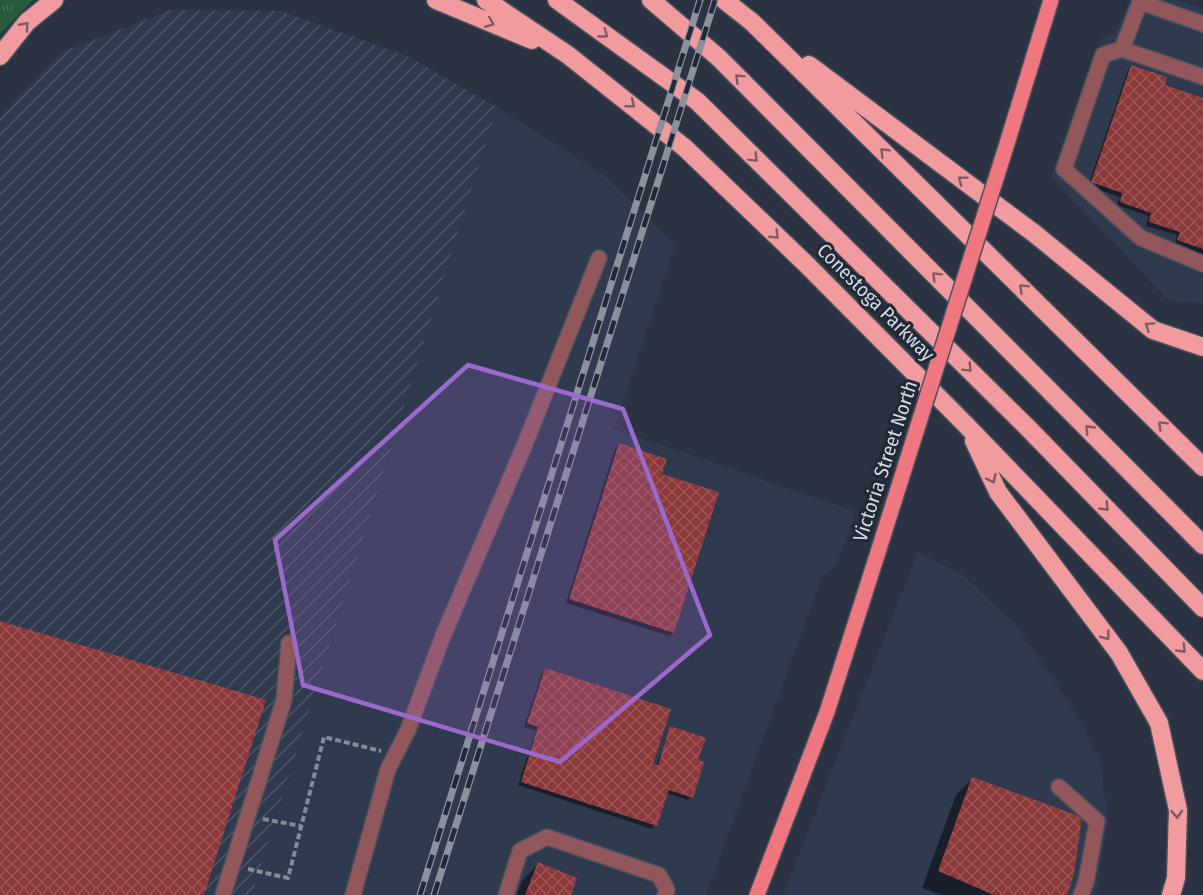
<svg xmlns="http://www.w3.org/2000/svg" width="1203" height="895" font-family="'Fira Sans Condensed',sans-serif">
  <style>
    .built { fill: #303a4f }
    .industrial { fill: url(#industrial-furrows) }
    .grass { fill: url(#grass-tufts) }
    .shadow { fill: #0007 }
    .building { fill: url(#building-cross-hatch) }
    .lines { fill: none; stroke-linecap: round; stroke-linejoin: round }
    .minor-casing { stroke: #49505e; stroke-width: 18 }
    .major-casing { stroke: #49505e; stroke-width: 18 }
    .highway-casing { stroke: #49505e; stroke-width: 21 }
    .path { stroke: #848a96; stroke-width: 4; stroke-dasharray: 6 3; stroke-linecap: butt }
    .minor { stroke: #92575a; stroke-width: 15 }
    .major { stroke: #ef777f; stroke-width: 15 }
    .highway { stroke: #f29b9e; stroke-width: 18 }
    .rail-casing { stroke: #8c919d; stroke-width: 7 }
    .rail { stroke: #212837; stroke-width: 4.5; stroke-dasharray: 14; stroke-linecap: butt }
    .major-bridge-casing { stroke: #49505e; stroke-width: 18; stroke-linecap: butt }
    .major-bridge { stroke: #ef777f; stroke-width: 15 }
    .oneway { stroke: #7f5c65 }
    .marked { fill: #9a69cb; fill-opacity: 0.2; stroke: #9a69cb; stroke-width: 4.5; stroke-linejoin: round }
    .labels { text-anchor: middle; stroke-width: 6; stroke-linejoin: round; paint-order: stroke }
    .street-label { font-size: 20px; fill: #d4d9e2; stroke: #212837 }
  </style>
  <defs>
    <pattern id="industrial-furrows" width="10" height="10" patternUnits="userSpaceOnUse" patternTransform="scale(1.5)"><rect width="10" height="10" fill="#303a4f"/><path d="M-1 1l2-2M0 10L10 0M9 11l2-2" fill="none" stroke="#4d5668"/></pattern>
    <pattern id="grass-tufts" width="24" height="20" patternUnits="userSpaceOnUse" patternTransform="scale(1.5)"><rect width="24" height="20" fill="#265c3c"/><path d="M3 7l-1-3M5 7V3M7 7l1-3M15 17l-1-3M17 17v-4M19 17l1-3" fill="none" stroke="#457358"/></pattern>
    <pattern id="building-cross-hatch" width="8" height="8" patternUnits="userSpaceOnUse" patternTransform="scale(1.5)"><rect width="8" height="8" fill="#8c3839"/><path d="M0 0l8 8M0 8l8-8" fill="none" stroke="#9b5455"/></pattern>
  </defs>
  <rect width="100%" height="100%" fill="#2b3241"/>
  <path class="built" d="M 1130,0 L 1177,0 L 1203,8 L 1203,303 L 1169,301 L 1051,177 L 1101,39 L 1115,33 Z
    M 497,107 L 604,175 L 675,245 L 614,429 L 856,511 L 837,564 L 822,577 L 706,895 L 252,895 Z
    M 918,552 L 963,575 L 1016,625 L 1069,702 L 1100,759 L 1108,821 L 1096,895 L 783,895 Z"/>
  <path class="industrial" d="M 170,10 L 281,11 L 407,56 L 497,107 L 252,895 L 0,895 L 0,117 L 62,52 Z"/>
  <path class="grass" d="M 0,0 L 33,0 L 0,34 Z"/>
  <path class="shadow" d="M 1131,66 L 1163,86 L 1203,100 L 1203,254 L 1175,244 L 1177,235 L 1146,226 L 1149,216 L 1117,205 L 1120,197 L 1088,186 L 1128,70 Z
    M 619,445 L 660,475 L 673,632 L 669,636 L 566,603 L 615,449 Z
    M 545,670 L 651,765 L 656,766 L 671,728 L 696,761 L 691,797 L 688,800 L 666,793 L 652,829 L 518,785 L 536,731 L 524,727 L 542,673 Z
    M 973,778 L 1065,895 L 941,895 L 922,888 L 956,795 Z
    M 538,864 L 569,895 L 517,895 L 522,881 Z"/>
  <path class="building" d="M 1131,65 L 1167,77 L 1165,85 L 1203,98 L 1203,249 L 1177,240 L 1180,232 L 1149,222 L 1151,213 L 1120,202 L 1122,193 L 1091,182 Z
    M 619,443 L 667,459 L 662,474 L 719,492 L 674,633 L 569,599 Z
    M 0,621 L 266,700 L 204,895 L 0,895 Z
    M 545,668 L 671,709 L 653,764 L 658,765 L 670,726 L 706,738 L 698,760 L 704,762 L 693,798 L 669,790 L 657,826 L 521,782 L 538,727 L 527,723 Z
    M 972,777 L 1082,817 L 1074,874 L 1067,895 L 994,895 L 938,871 Z
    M 538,862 L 577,878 L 571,895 L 525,895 Z"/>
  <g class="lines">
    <defs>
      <path id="minor" d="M 1203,24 L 1140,2 L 1122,49 L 1103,55 L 1064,169 L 1141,238 L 1203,264
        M 1122,49 L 1203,77
        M 1059,787 L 1097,821 L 1086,882 L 1081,895
        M 223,895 L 284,700 L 289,643
        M 353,895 L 388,769 L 408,730 L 443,636 L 525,444 L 599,258
        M 506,895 L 520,851 L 547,837 L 659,875 L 667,890 L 665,895"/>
      <path id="major" d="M 1005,150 L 1051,0
        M 757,895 L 827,712 L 879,549"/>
      <path id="highway" d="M 436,0 L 532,40
        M 486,0 L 568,55 L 685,148 L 806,264 L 967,426 L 1203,671
        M 557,0 L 697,101 L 1029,429 L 1203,608
        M 651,0 L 719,58 L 1203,545
        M 724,0 L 752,22 L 1203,467
        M 0,56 L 27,22 L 54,0
        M 809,65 L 1035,234 L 1153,330 L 1203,347
        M 974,441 L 998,492 L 1119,653 L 1159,723 L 1178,810 L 1176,878 L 1171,895"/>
    </defs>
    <use href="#minor" class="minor-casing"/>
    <use href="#major" class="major-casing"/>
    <use href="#highway" class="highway-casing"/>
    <path class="path" d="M 263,819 L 301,826
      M 248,869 L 288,878 L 324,737 L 381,751"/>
    <use href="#minor" class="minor"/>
    <use href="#major" class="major"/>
    <use href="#highway" class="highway"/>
    <defs>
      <path id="rail" d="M 420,895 L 700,0
        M 434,895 L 715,0"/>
    </defs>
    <use href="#rail" class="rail-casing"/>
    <use href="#rail" class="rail"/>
    <defs>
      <path id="major-bridge" d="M 879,549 L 1005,150"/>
    </defs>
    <use href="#major-bridge" class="major-bridge-casing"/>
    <use href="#major-bridge" class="major-bridge"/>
  </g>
  <defs><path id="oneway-chevron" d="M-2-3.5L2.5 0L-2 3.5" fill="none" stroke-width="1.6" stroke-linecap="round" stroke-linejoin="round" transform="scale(1.5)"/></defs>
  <g class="oneway">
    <use href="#oneway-chevron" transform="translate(490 23) rotate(22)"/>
    <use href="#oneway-chevron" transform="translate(25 26) rotate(-48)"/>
    <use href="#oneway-chevron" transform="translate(604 34) rotate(36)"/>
    <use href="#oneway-chevron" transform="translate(739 78) rotate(-135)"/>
    <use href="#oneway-chevron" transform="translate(631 104) rotate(39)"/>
    <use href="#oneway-chevron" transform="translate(884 152) rotate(-136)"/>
    <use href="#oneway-chevron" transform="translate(754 158) rotate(45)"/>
    <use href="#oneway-chevron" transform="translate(962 180) rotate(-143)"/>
    <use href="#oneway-chevron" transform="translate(775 235) rotate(44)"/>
    <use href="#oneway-chevron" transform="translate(936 276) rotate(-135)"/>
    <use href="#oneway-chevron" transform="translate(1023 288) rotate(-136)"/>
    <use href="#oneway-chevron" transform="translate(1149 326) rotate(-146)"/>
    <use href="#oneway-chevron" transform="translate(968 368) rotate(45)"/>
    <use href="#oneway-chevron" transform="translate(1162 425) rotate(-135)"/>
    <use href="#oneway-chevron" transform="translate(1089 429) rotate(-134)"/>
    <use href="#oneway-chevron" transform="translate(992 479) rotate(65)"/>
    <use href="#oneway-chevron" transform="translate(1105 507) rotate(46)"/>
    <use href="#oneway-chevron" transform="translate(1106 636) rotate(53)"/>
    <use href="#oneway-chevron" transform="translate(1182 649) rotate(46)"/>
    <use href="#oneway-chevron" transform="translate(1177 814) rotate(87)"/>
  </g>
  <path class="marked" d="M 468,365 L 623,409 L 710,635 L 560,762 L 303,685 L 275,540 Z"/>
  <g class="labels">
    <g class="street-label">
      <text transform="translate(876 302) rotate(45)" y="7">Conestoga Parkway</text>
      <text transform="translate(885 461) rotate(-72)" y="7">Victoria Street North</text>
    </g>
  </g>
</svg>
